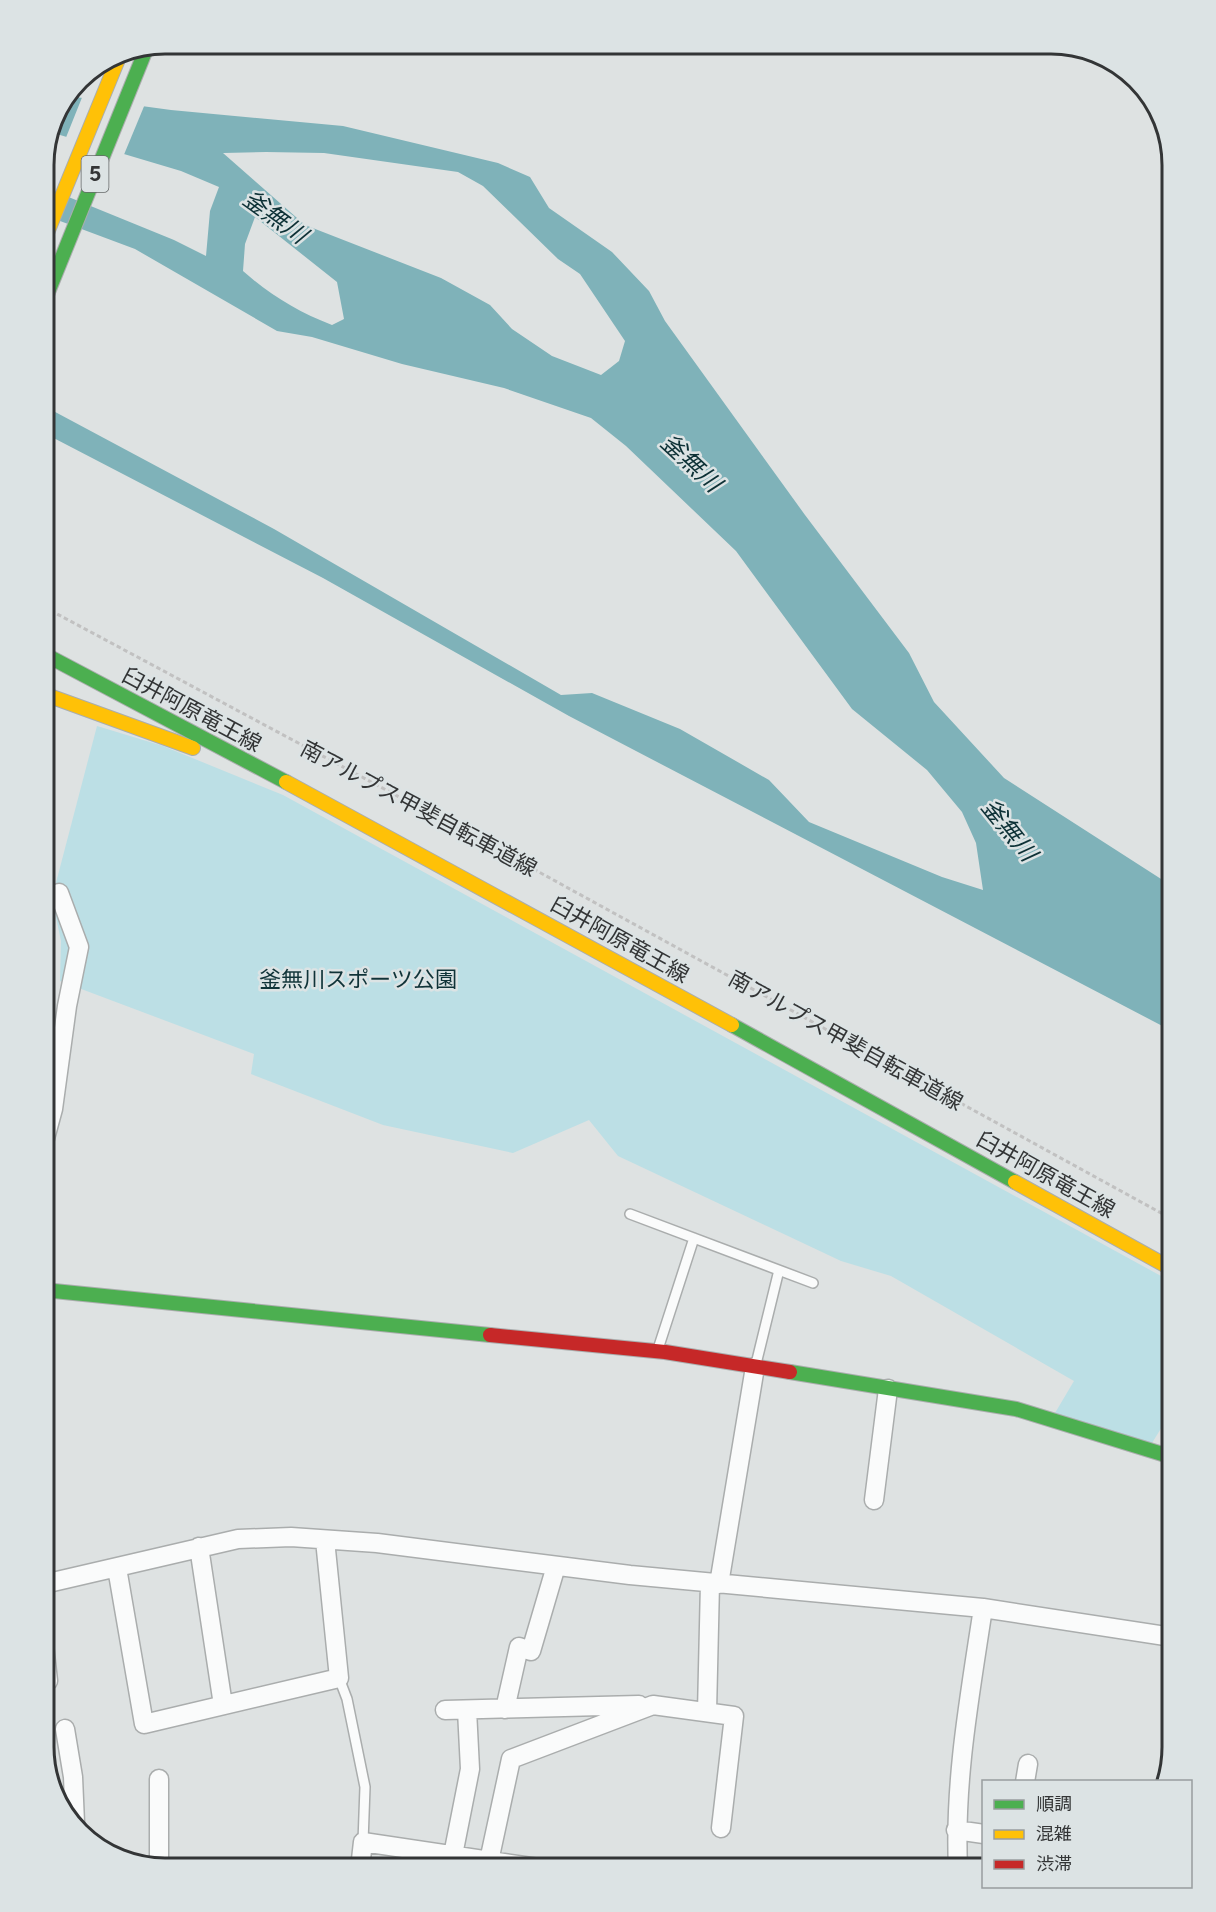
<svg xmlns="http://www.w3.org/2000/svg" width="1216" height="1912" font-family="Figtree,'Noto Sans JP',sans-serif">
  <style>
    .green { fill: #bcdfe5 }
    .water { fill: #7fb2b9; fill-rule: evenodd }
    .pier { fill: #dee2e2 }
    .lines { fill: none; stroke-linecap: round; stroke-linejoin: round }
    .lane-casing { stroke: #aaadad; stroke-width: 12 }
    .street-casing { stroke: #aaadad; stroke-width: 21 }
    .fast-casing { stroke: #aaadad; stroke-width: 16 }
    .slow-casing { stroke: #aaadad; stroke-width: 16 }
    .jam-casing { stroke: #aaadad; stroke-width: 16 }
    .path { stroke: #c1c1c1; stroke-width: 3; stroke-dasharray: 4.5 3; stroke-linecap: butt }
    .lane { stroke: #fafbfb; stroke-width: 9 }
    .street { stroke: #fafbfb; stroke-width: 18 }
    .fast { stroke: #4caf50; stroke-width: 14 }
    .slow { stroke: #ffc107; stroke-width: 14 }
    .jam { stroke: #c62828; stroke-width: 14 }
    .labels { text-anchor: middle; stroke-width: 5; stroke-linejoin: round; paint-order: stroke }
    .shield { fill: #dce3e4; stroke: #66696a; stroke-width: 1.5 }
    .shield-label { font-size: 21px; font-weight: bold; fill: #333536 }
    .street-label { font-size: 22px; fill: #333536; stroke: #dce3e4 }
    .park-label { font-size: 22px; fill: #103338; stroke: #dce3e4 }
    .water-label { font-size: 24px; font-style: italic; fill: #0d3136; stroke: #dce3e4 }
    .rim { fill: none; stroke: #333536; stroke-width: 3 }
  </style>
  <rect width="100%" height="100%" fill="#dee2e2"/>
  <path class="green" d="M 97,726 L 163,746 L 283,795 L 1172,1282 L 1172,1426 L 1165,1422 L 1152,1443 L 1055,1413 L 1074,1381 L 891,1276 L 841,1261 L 618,1156 L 589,1120 L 513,1153 L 383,1125 L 251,1074 L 254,1054 L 60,981 L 61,941 L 52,898 Z"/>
  <path class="water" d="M 68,96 L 171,110 L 343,126 L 498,163 L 530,177 L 549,208 L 612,252 L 649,291 L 665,321 L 805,515 L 909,653 L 934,702 L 1004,778 L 1172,886 L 1172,1031 L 569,716 L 323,578 L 44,433 L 44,406 L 274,529 L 561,695 L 592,693 L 680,729 L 769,780 L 809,822 L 942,877 L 983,890 L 976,843 L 962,812 L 927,770 L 852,709 L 736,551 L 626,446 L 591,418 L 504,388 L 402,364 L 312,337 L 277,331 L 135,249 L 44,215 L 44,187 L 174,240 L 206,256 L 210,211 L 219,187 L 181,171 L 50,132 L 53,118 ZM 266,152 L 324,153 L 458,172 L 483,186 L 558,259 L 580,274 L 625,341 L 619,361 L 601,375 L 552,356 L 512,329 L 490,305 L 441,278 L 305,225 L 223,153 ZM 255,217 L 337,282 L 344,319 L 332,325 C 298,312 270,295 243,271 L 245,244 Z"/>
  <path class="pier" d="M 83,95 L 145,104 L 123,157 L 65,140 Z"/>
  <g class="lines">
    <defs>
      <path id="lane" d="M 630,1214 L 813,1283
        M 658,1349 L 694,1238
        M 756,1364 L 779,1270
        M 339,1678 L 347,1699 L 365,1787 L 363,1842"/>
      <path id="street" d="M 44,1142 L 53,1109 L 67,1006 L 79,947 L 59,893
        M 874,1500 L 888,1389
        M 199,1547 L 223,1705
        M 117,1568 L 144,1724 L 339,1678 L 325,1540
        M 44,1584 L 238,1539 L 291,1537 L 377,1543 L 630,1575 L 983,1608 L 1172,1637
        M 719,1584 L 755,1367
        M 44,1645 L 48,1681
        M 505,1709 L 519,1647 L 531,1651 L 556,1566
        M 445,1710 L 639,1705
        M 707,1712 L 710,1583
        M 65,1729 L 73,1777 L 75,1823
        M 1025,1782 L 1028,1764
        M 956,1830 L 984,1834
        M 453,1855 L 470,1769 L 467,1710
        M 489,1861 L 511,1759 L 653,1705 L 734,1716 L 721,1828
        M 159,1868 L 159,1779
        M 360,1868 L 363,1842 L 538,1868
        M 958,1868 C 954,1780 970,1695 983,1608"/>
      <path id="fast" d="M 44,302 L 147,47
        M 44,654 L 286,782
        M 732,1025 L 1015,1182
        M 44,1290 L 490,1335
        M 790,1372 L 1016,1409 L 1172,1457"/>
      <path id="slow" d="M 44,240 L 121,52
        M 44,694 L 193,748
        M 286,782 L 732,1025
        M 1015,1182 L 1172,1269"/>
      <path id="jam" d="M 490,1335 L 665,1352 L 790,1372"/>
    </defs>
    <use href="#lane" class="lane-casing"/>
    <use href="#street" class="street-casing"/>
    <use href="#fast" class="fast-casing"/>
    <use href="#slow" class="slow-casing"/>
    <use href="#jam" class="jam-casing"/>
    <path class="path" d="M 44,607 L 517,860 L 1172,1219"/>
    <use href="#lane" class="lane"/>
    <use href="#street" class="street"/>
    <use href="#fast" class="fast"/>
    <use href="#slow" class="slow"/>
    <use href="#jam" class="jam"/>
  </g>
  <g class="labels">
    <rect class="shield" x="81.5" y="156" width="27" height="36" rx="4.5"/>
    <g class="shield-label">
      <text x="95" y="181">5</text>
    </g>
    <g class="street-label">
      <text transform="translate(192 709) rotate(28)" y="8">臼井阿原竜王線</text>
      <text transform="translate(419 808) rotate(28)" y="8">南アルプス甲斐自転車道線</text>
      <text transform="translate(620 939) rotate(29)" y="8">臼井阿原竜王線</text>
      <text transform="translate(846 1040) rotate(29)" y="8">南アルプス甲斐自転車道線</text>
      <text transform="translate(1046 1174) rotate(29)" y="8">臼井阿原竜王線</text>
    </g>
    <g class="park-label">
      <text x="358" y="987">釜無川スポーツ公園</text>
    </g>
    <g class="water-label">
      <text transform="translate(275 217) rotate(36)" y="8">釜無川</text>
      <text transform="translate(691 463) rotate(43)" y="8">釜無川</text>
      <text transform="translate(1009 830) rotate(51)" y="8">釜無川</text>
    </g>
  </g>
  <path d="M0 0H1216V1912H0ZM165 54H1051A111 111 0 0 1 1162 165V1747A111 111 0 0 1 1051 1858H165A111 111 0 0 1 54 1747V165A111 111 0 0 1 165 54Z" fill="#dce3e4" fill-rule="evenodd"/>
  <path class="rim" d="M165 54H1051A111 111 0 0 1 1162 165V1747A111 111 0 0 1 1051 1858H165A111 111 0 0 1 54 1747V165A111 111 0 0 1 165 54Z"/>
  <rect x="982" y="1780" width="210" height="108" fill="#dce3e4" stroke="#989d9e" stroke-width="1.5"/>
  <rect x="994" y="1800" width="30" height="9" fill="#4caf50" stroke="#989d9e" stroke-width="1.5"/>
  <text x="1036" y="1810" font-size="18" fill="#333536">順調</text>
  <rect x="994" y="1830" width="30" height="9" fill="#ffc107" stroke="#989d9e" stroke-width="1.5"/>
  <text x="1036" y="1840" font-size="18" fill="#333536">混雑</text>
  <rect x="994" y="1860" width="30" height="9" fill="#c62828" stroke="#989d9e" stroke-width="1.5"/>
  <text x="1036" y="1870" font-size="18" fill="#333536">渋滞</text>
</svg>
